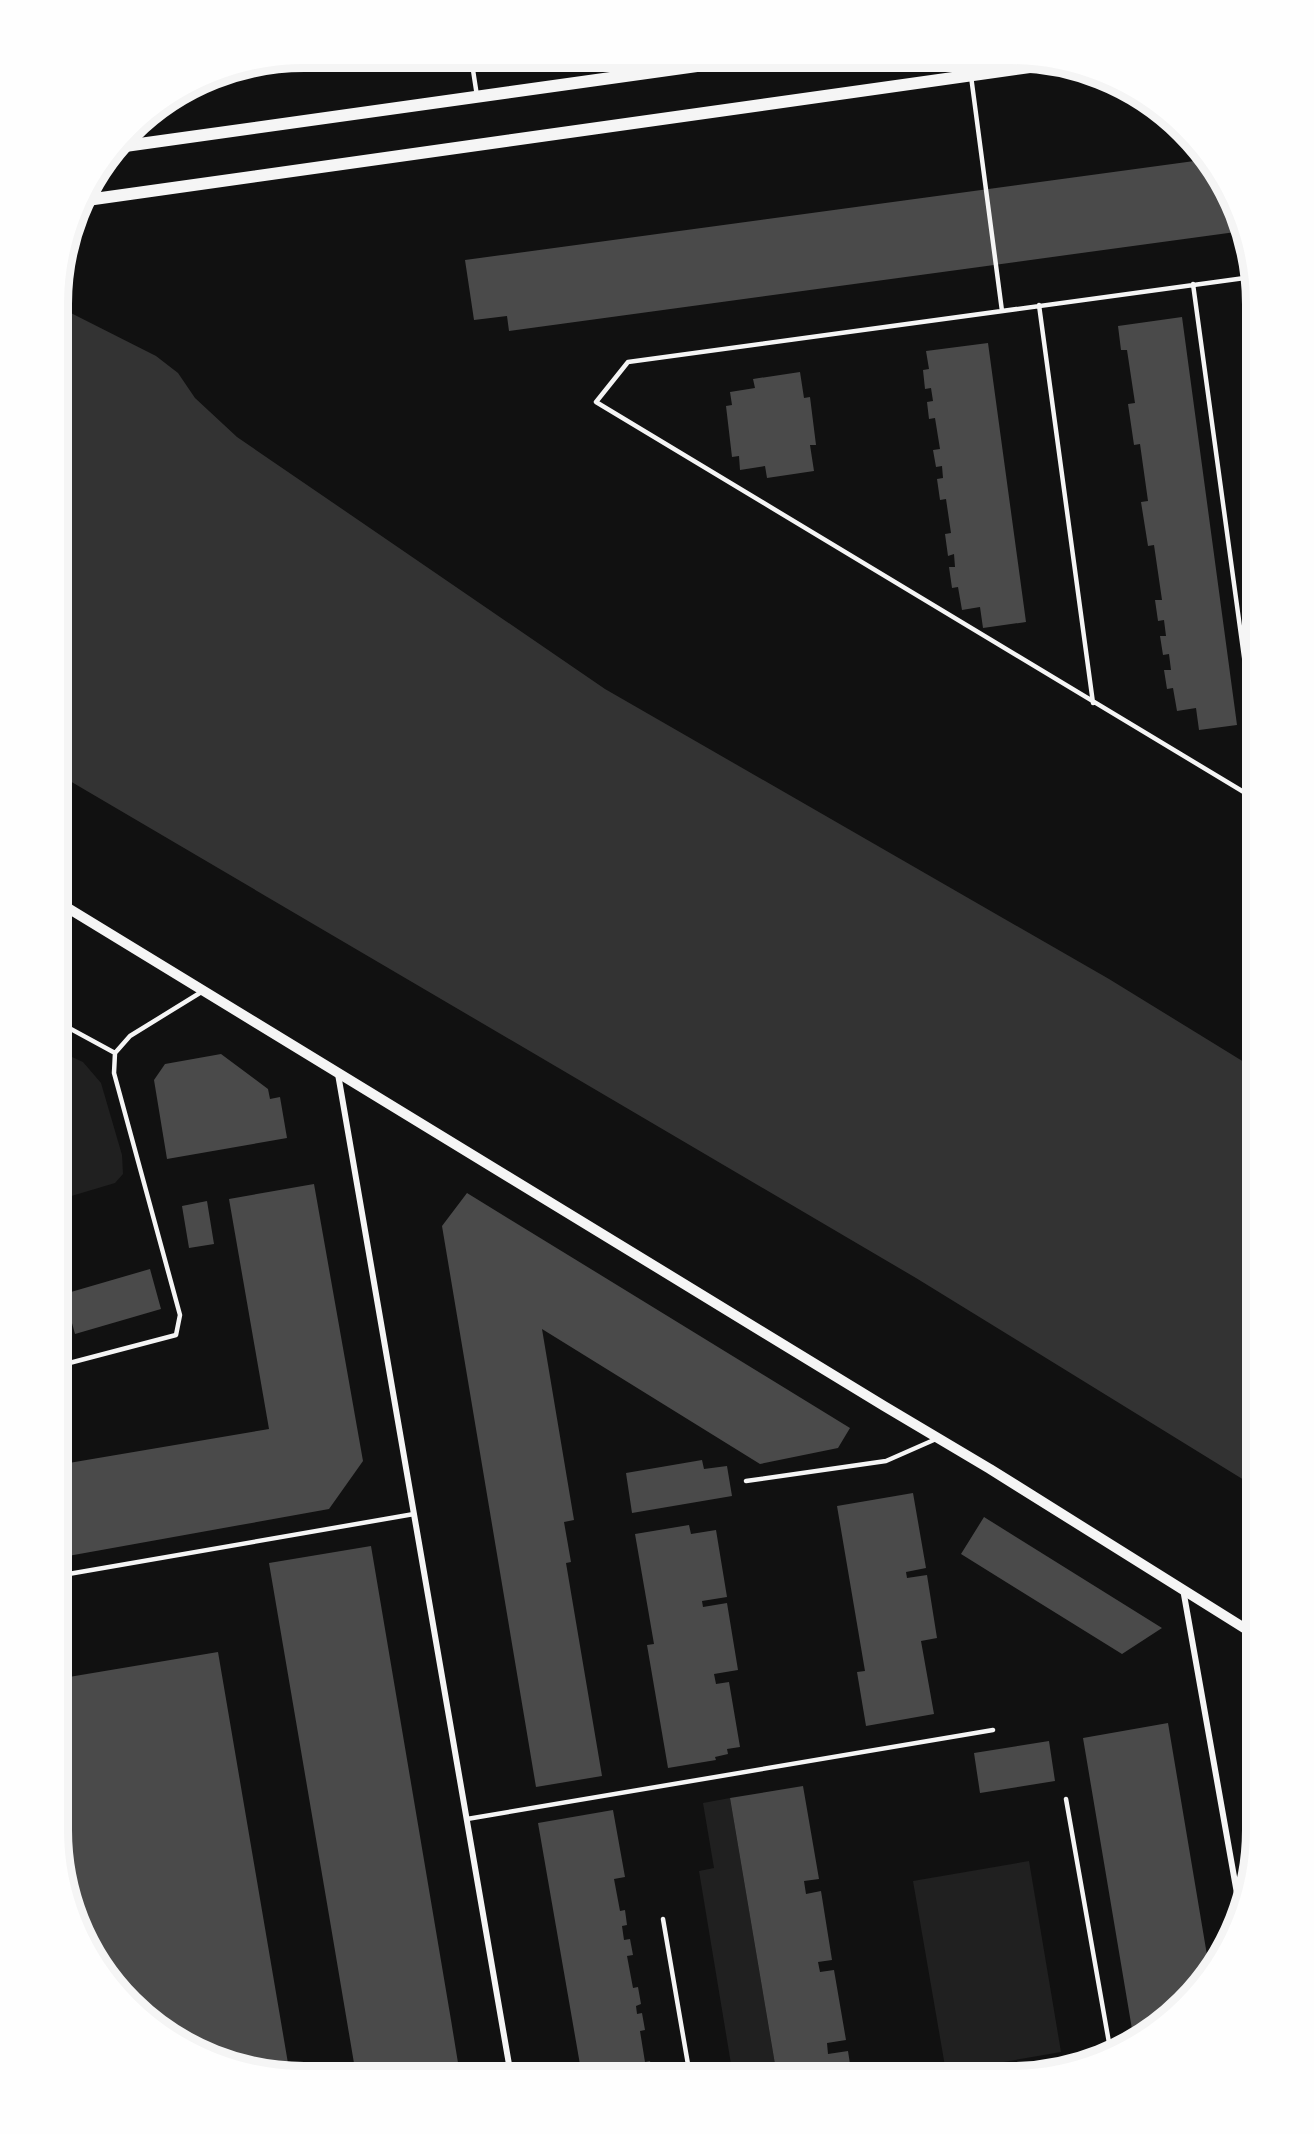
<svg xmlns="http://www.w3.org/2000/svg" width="1314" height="2134" font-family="Roboto,sans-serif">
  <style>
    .green { fill: #202020 }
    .water { fill: #333 }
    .building { fill: #4a4a4a }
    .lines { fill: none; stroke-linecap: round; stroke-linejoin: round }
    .service { stroke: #f5f5f5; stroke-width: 4.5 }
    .minor { stroke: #f5f5f5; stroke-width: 6 }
    .tertiary { stroke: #f5f5f5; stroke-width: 10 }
    .secondary { stroke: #f5f5f5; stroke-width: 12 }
    .rim { fill: none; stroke: #f5f5f5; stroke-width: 8 }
  </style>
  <rect width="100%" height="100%" fill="#111"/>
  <path class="green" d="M 60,1055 L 72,1057 L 83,1062 L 101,1083 L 122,1155 L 123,1174 L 115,1183 L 58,1200 L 58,1056 Z
    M 730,1798 L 777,2076 L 733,2076 L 699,1871 L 714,1868 L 703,1803 Z
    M 1029,1861 L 1061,2052 L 946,2072 L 913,1881 Z"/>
  <path class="water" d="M 59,307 L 156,356 L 178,373 L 195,398 L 237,437 L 605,689 L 1109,979 L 1257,1070 L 1257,1488 L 916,1278 L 58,774 Z"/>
  <path class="building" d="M 1209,159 L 1238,209 L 1243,231 L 509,331 L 507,316 L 474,320 L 465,260 Z
    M 1182,317 L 1237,725 L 1199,730 L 1196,708 L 1177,711 L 1173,688 L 1167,689 L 1164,670 L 1171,670 L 1169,654 L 1163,655 L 1160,636 L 1166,636 L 1164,620 L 1158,621 L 1155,600 L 1162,600 L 1154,545 L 1148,546 L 1141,502 L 1148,501 L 1140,444 L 1134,445 L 1128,404 L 1135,403 L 1127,350 L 1121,350 L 1118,326 Z
    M 988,343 L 1026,622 L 983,628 L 980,607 L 962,610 L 958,587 L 952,588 L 949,567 L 955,567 L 954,554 L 948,556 L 945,534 L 951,533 L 946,499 L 940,500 L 937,479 L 943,478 L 942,466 L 936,467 L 933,450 L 940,449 L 935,418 L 929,419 L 927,402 L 933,401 L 931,388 L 925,389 L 923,370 L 929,369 L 926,351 Z
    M 800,372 L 804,398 L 810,397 L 816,445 L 810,445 L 814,471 L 767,478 L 765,466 L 740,470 L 739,456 L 732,457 L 726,406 L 732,405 L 730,392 L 755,388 L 753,379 Z
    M 221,1054 L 268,1089 L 270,1099 L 280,1097 L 287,1138 L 167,1159 L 154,1080 L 165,1064 Z
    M 314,1184 L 363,1461 L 329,1509 L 57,1558 L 57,1465 L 269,1429 L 229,1199 Z
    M 467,1193 L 850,1428 L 838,1448 L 760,1464 L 542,1329 L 574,1520 L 564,1522 L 571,1562 L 566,1563 L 602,1776 L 536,1787 L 442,1226 Z
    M 207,1201 L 214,1244 L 189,1248 L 182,1206 Z
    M 150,1269 L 161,1309 L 75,1334 L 64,1294 Z
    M 702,1460 L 704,1469 L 727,1466 L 732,1496 L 632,1513 L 626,1473 Z
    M 913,1493 L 926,1568 L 906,1572 L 907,1578 L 927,1575 L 937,1638 L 921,1641 L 934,1714 L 866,1726 L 857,1672 L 865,1671 L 837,1506 Z
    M 984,1517 L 1162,1628 L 1122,1654 L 961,1554 Z
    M 689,1525 L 691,1534 L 716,1530 L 727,1597 L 702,1601 L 703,1607 L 727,1603 L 738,1670 L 714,1674 L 716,1684 L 729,1682 L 740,1747 L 727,1749 L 728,1754 L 715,1757 L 716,1760 L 668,1768 L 647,1645 L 654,1644 L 635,1534 Z
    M 371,1546 L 451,2020 L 460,2075 L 356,2075 L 330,1921 L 269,1563 Z
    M 218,1652 L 290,2075 L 271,2075 L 209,2058 L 153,2026 L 108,1980 L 76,1925 L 57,1831 L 57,1679 Z
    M 1168,1723 L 1210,1973 L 1206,1980 L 1161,2026 L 1134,2041 L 1083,1738 Z
    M 1049,1741 L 1055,1781 L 980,1793 L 974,1753 Z
    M 803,1786 L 819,1879 L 804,1881 L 806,1894 L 821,1891 L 832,1960 L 818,1962 L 820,1972 L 834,1970 L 846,2040 L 827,2043 L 828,2054 L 848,2051 L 852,2077 L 777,2076 L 730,1798 Z
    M 613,1810 L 625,1877 L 614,1879 L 620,1911 L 625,1910 L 627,1925 L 622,1926 L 624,1940 L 630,1939 L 633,1955 L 627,1956 L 633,1988 L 638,1987 L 641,2004 L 636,2006 L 637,2014 L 642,2013 L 645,2030 L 640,2031 L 645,2062 L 650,2061 L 653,2076 L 582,2076 L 538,1823 Z"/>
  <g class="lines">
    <path class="service" d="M 471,57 L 477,96
      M 971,76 L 1002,311
      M 1252,277 L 628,362 L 596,402 L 1257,800
      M 1193,284 L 1257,752
      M 1039,305 L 1093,703
      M 58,1022 L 115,1053
      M 58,1366 L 176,1335 L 180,1315 L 114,1073 L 115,1053 L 130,1036 L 203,991
      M 746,1481 L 886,1461 L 936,1439
      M 57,1576 L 414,1514
      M 1066,1799 L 1111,2054
      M 467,1819 L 993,1730
      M 663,1919 L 690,2076"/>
    <path class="minor" d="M 338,1074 L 511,2076
      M 1183,1589 L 1241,1916"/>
    <path class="tertiary" d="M 58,902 L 884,1406 L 990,1469 L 1257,1636"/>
    <path class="secondary" d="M 118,147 L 754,58
      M 80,201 L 1059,63"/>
  </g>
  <path d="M0 0H1314V2134H0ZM304 68H1010A236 236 0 0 1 1246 304V1830A236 236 0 0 1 1010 2066H304A236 236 0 0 1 68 1830V304A236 236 0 0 1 304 68Z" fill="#fefefe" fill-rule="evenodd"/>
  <path class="rim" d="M304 68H1010A236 236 0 0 1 1246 304V1830A236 236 0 0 1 1010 2066H304A236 236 0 0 1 68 1830V304A236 236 0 0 1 304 68Z"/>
</svg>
